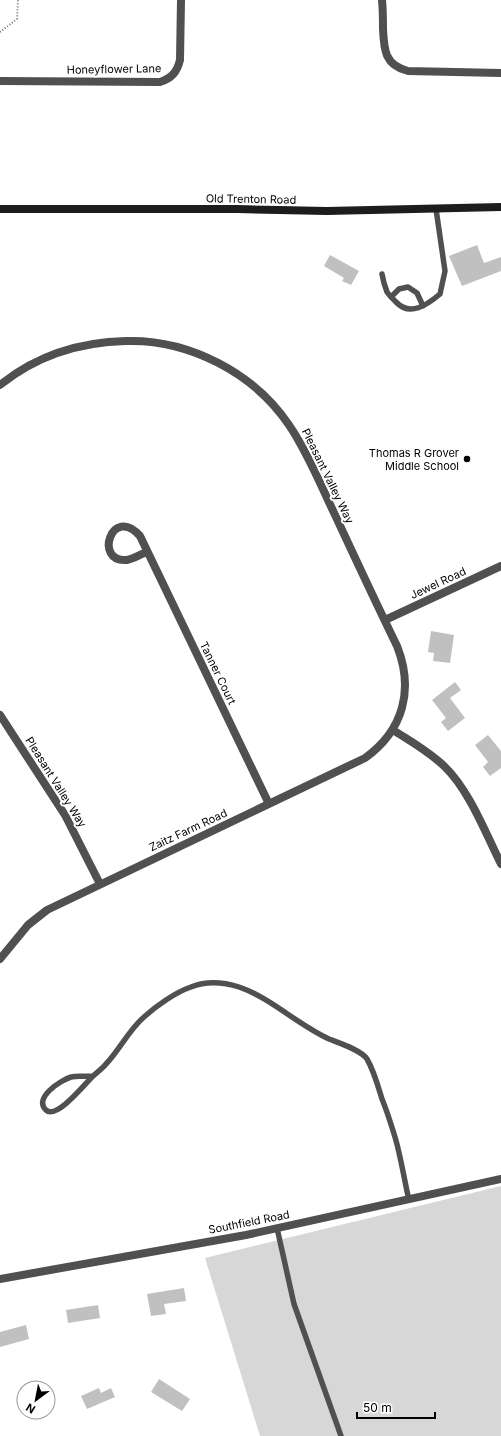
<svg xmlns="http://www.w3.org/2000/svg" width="501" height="1436" font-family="Inter,sans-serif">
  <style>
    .green { fill: #d7d7d7 }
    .building { fill: #c0c0c0 }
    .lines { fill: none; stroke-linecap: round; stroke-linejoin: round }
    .path { stroke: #727272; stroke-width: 2; stroke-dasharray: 1 2; stroke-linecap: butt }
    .lane { stroke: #505050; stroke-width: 5.5 }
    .street { stroke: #505050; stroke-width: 8 }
    .secondary { stroke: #1d1d1d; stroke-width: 8 }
    .poi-dot { fill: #000; stroke: #fff; stroke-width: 1.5 }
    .labels { text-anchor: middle; stroke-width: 4; stroke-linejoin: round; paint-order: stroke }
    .street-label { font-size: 11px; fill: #000; stroke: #fff }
    .poi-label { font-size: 11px; fill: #000; stroke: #fff; text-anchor: end }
  </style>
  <rect width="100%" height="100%" fill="#fff"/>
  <path class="green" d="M 501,1186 L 501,1436 L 260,1436 L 205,1258 Z"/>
  <path class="building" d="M 477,245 L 484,263 L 501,257 L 501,271 L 462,286 L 449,256 Z
    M 330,255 L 359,271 L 351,285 L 342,281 L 344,278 L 324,266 Z
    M 431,631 L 454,635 L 450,663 L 433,661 L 434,653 L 428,652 Z
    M 455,682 L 461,690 L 450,698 L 465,718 L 448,731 L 441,722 L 446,718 L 432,700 Z
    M 488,735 L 501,751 L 501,768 L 490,776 L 483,767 L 488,762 L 475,745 Z
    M 184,1288 L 186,1301 L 164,1304 L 166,1314 L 151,1316 L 147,1294 Z
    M 98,1305 L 100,1318 L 68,1323 L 66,1310 Z
    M 26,1325 L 29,1339 L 0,1347 L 0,1332 Z
    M 159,1379 L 190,1399 L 182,1411 L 151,1392 Z
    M 99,1388 L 101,1393 L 111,1388 L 115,1397 L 87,1409 L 81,1396 Z"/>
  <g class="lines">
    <path class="path" d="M 0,32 L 17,19 L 18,0"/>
    <path class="lane" d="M 382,274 C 383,280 385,287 387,292 C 389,295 393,299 396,302 C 410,317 427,305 440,294 L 445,271 L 436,209
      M 391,297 L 399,289 L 408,287 L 417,293 L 423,306
      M 93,1076 C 86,1076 78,1076 71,1077 C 61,1080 33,1098 46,1110 C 56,1120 85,1084 92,1077 C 97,1072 102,1069 106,1064 C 120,1049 129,1030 144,1017 C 156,1006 176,992 191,987 C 206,981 223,982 239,987 C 271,998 298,1025 329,1039 C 339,1043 361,1050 367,1059 C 374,1071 378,1086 382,1099 C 387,1111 391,1124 395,1137 C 401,1157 404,1179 409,1200
      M 277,1228 L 294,1304 L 341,1436"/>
    <path class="street" d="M 382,0 C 383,10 383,19 383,29 C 384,51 385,65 408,71 L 501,73
      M 0,81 L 160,82 C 172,78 177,72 180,60 L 181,0
      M 0,385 C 36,356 80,342 126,341 C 189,339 254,373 289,425 C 308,453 321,486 336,517 C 356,560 376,603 397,646 C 414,689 404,730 365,758 L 47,910 L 28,925 L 0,959
      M 147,552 C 141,554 133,559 127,560 C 93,563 112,504 140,536 L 269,804
      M 385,620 L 501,566
      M 0,715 L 65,815 L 100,884
      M 393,730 C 410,741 430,752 445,767 C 469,790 486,834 501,864
      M 0,1279 L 246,1235 L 501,1179"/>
    <path class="secondary" d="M 0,209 L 237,209 L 327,211 L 501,207"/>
  </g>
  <circle class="poi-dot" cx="467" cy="459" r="4"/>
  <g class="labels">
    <g class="street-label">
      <text transform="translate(114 69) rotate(-1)" y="4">Honeyflower Lane</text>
      <text transform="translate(251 199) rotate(1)" y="4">Old Trenton Road</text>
      <text transform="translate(328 476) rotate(64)" y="4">Pleasant Valley Way</text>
      <text transform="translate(438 583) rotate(-25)" y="4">Jewel Road</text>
      <text transform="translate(218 673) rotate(64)" y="4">Tanner Court</text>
      <text transform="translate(56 782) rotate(58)" y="4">Pleasant Valley Way</text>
      <text transform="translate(188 830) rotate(-25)" y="4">Zaitz Farm Road</text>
      <text transform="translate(249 1222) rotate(-11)" y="4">Southfield Road</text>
    </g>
    <g class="poi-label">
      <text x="459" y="457">Thomas R Grover<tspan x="459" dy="13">Middle School</tspan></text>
    </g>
  </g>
  <g transform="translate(36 1400) rotate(212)"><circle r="19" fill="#ffffff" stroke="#999999"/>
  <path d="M0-3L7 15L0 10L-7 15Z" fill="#000000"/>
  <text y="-6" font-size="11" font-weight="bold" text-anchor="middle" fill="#000000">N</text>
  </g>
  <path d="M357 1412v6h78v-6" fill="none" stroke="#000000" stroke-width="2"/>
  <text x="363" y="1412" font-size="12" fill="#000000" stroke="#ffffff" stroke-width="3" paint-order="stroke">50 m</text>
</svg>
